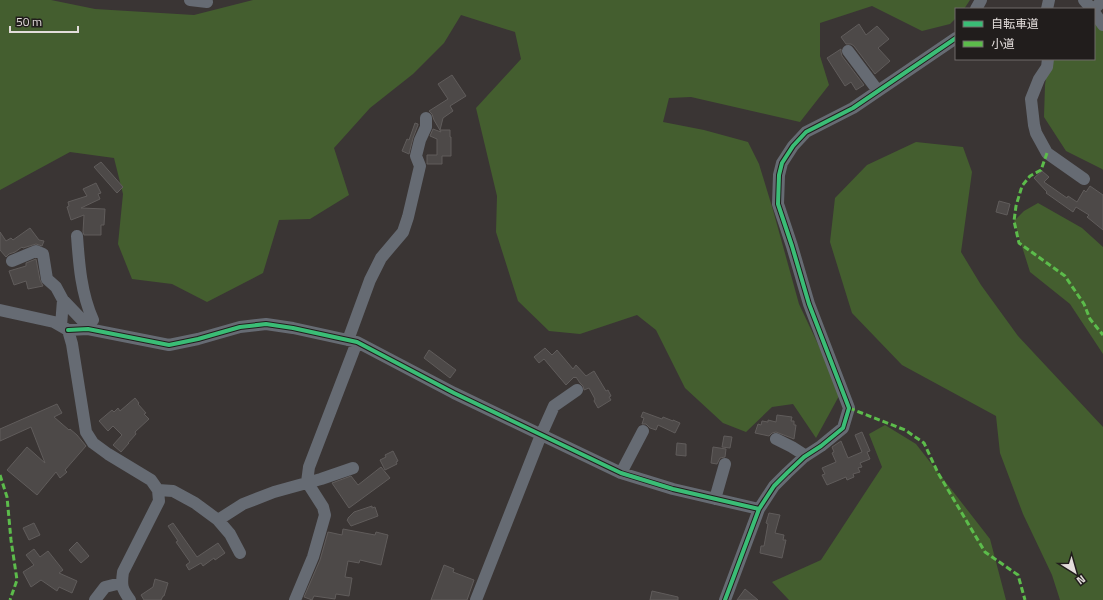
<svg xmlns="http://www.w3.org/2000/svg" width="1103" height="600" font-family="'Titillium Web','Noto Sans JP',sans-serif">
  <style>
    .green { fill: #445e2f }
    .building { fill: #4d4948; stroke: #605c5b }
    .lines { fill: none; stroke-linecap: round; stroke-linejoin: round }
    .minor { stroke: #666b73; stroke-width: 12 }
    .quiet { stroke: #5cbc4b; stroke-width: 3; stroke-dasharray: 6 3; stroke-linecap: butt }
    .cycleway-casing { stroke: #211d1c; stroke-width: 6 }
    .cycleway { stroke: #3abd76; stroke-width: 4 }
  </style>
  <rect width="100%" height="100%" fill="#3a3534"/>
  <path class="green" d="M 0,0 L 51,0 L 95,9 L 194,15 L 253,0 L 970,0 L 964,9 L 956,9 L 956,18 L 950,24 L 922,31 L 872,6 L 820,23 L 820,56 L 829,85 L 800,122 L 691,97 L 669,98 L 663,122 L 704,130 L 748,142 L 759,164 L 773,210 L 799,304 L 825,359 L 839,396 L 816,438 L 793,404 L 772,407 L 746,432 L 723,423 L 685,388 L 656,330 L 637,315 L 580,334 L 549,331 L 518,301 L 496,232 L 497,196 L 476,108 L 521,59 L 515,32 L 461,15 L 444,43 L 413,74 L 370,108 L 334,148 L 349,195 L 310,219 L 279,220 L 263,273 L 207,302 L 172,284 L 132,279 L 118,244 L 123,194 L 114,158 L 70,152 L 0,190 Z
    M 1094,11 L 1103,23 L 1103,170 L 1102,169 L 1066,151 L 1044,117 L 1045,85 L 1049,59 L 1094,59 Z
    M 916,142 L 963,147 L 972,172 L 961,252 L 981,285 L 1018,336 L 1103,427 L 1103,600 L 1060,600 L 1052,575 L 1023,514 L 1000,453 L 996,416 L 902,365 L 852,313 L 830,242 L 835,198 L 867,165 Z
    M 1038,203 L 1082,228 L 1103,247 L 1103,354 L 1070,304 L 1030,272 L 1014,221 L 1024,211 Z
    M 885,425 L 916,444 L 990,539 L 1006,600 L 789,600 L 772,582 L 821,560 L 882,467 L 869,434 Z"/>
  <path class="building" d="M 859,24 L 866,35 L 877,26 L 889,39 L 878,48 L 890,61 L 875,74 L 854,46 L 851,44 L 846,44 L 841,37 Z
    M 841,49 L 841,52 L 842,56 L 864,85 L 856,90 L 851,82 L 845,86 L 827,58 Z
    M 452,75 L 466,96 L 450,106 L 453,111 L 443,118 L 440,130 L 450,130 L 450,137 L 451,137 L 451,156 L 442,156 L 442,164 L 427,164 L 427,155 L 437,155 L 437,139 L 430,136 L 433,129 L 441,132 L 434,120 L 432,114 L 429,111 L 448,99 L 438,84 Z
    M 415,123 L 418,124 L 418,125 L 413,138 L 409,154 L 402,151 L 407,139 L 409,140 Z
    M 101,162 L 123,187 L 117,193 L 94,167 Z
    M 1042,171 L 1049,177 L 1044,182 L 1067,198 L 1068,196 L 1077,202 L 1084,190 L 1086,192 L 1090,186 L 1103,195 L 1103,230 L 1087,217 L 1089,215 L 1076,207 L 1073,212 L 1046,193 L 1047,192 L 1034,178 Z
    M 96,183 L 101,193 L 98,194 L 100,199 L 81,208 L 105,209 L 104,225 L 101,225 L 101,235 L 84,235 L 83,232 L 84,215 L 71,220 L 67,207 L 69,206 L 68,202 L 87,196 L 83,189 Z
    M 999,201 L 1010,204 L 1007,215 L 996,212 Z
    M 30,228 L 39,240 L 44,241 L 42,246 L 36,244 L 23,248 L 22,247 L 15,252 L 9,254 L 6,257 L 0,250 L 0,232 L 6,241 L 11,238 L 13,240 Z
    M 36,259 L 40,280 L 43,286 L 28,289 L 26,281 L 14,285 L 9,271 L 26,266 L 26,263 Z
    M 545,348 L 552,355 L 557,350 L 573,369 L 576,365 L 586,376 L 594,371 L 606,391 L 608,390 L 611,396 L 609,397 L 611,400 L 598,408 L 594,401 L 595,399 L 589,388 L 584,390 L 583,386 L 580,383 L 576,377 L 575,378 L 574,377 L 566,385 L 544,359 L 539,363 L 534,357 Z
    M 429,350 L 456,370 L 450,378 L 424,358 Z
    M 135,398 L 139,403 L 138,404 L 146,413 L 144,414 L 149,419 L 135,432 L 136,434 L 128,443 L 129,443 L 121,452 L 113,445 L 122,435 L 113,426 L 108,431 L 99,421 L 112,410 L 114,412 L 118,408 L 120,411 Z
    M 57,404 L 62,413 L 54,417 L 69,430 L 70,429 L 77,435 L 86,446 L 65,470 L 67,472 L 60,478 L 56,472 L 37,495 L 7,470 L 27,447 L 45,463 L 31,427 L 0,441 L 0,429 Z
    M 643,412 L 662,419 L 663,417 L 673,421 L 673,420 L 680,423 L 675,433 L 658,425 L 656,430 L 650,428 L 646,424 L 642,424 L 644,418 L 641,417 Z
    M 777,415 L 792,417 L 791,421 L 794,421 L 794,425 L 796,425 L 794,439 L 776,432 L 772,433 L 769,436 L 755,433 L 758,424 L 761,425 L 762,421 L 768,422 L 768,420 L 776,422 Z
    M 862,432 L 870,451 L 867,452 L 870,459 L 860,463 L 862,467 L 858,468 L 860,472 L 853,474 L 854,477 L 847,480 L 846,477 L 827,485 L 822,475 L 825,474 L 822,468 L 836,462 L 832,453 L 834,452 L 832,447 L 841,441 L 848,458 L 862,452 L 855,435 Z
    M 724,436 L 732,437 L 730,448 L 722,447 Z
    M 677,443 L 686,444 L 686,456 L 676,455 Z
    M 713,447 L 726,449 L 725,457 L 720,458 L 717,464 L 711,463 Z
    M 393,451 L 398,461 L 396,462 L 397,464 L 385,470 L 380,460 L 386,457 L 385,455 Z
    M 381,467 L 390,478 L 349,508 L 332,483 L 351,476 L 358,485 Z
    M 372,506 L 372,508 L 375,507 L 378,516 L 351,526 L 347,520 L 348,519 L 348,518 L 354,512 Z
    M 769,513 L 780,515 L 775,533 L 784,535 L 783,540 L 786,540 L 782,558 L 760,553 L 761,546 L 764,546 L 768,524 L 766,523 Z
    M 34,523 L 40,535 L 29,540 L 23,528 Z
    M 173,523 L 197,557 L 218,543 L 225,553 L 215,560 L 214,558 L 203,566 L 201,563 L 189,570 L 186,565 L 190,562 L 176,542 L 178,541 L 168,526 Z
    M 343,529 L 375,535 L 376,532 L 388,535 L 381,565 L 360,560 L 359,563 L 348,561 L 345,577 L 352,578 L 349,596 L 336,594 L 335,599 L 314,596 L 312,600 L 304,597 L 320,560 L 328,532 L 342,535 Z
    M 77,542 L 89,556 L 81,563 L 69,550 Z
    M 34,549 L 40,557 L 48,551 L 63,570 L 59,573 L 77,581 L 72,593 L 59,587 L 57,591 L 41,580 L 31,587 L 23,572 L 34,565 L 26,555 Z
    M 444,565 L 454,569 L 453,572 L 474,580 L 467,600 L 431,600 Z
    M 155,579 L 168,583 L 164,596 L 163,596 L 161,600 L 144,600 L 141,595 L 153,587 Z
    M 745,589 L 758,600 L 737,600 Z
    M 652,591 L 678,597 L 678,600 L 650,600 Z"/>
  <g class="lines">
    <path class="minor" d="M 190,0 L 207,2
      M 1084,0 L 1092,9
      M 976,9 L 981,0
      M 1047,9 L 1049,0
      M 1094,9 L 1103,0
      M 1094,12 L 1103,25
      M 848,51 L 878,91
      M 1048,59 L 1047,67 L 1039,79 L 1031,99 L 1034,125 L 1036,133 L 1047,153 L 1084,179
      M 12,261 L 36,251 L 43,254 L 47,279 L 56,287 L 63,300 L 61,326
      M 63,300 L 84,322 L 89,324 L 93,320 C 81,293 79,264 77,236
      M 0,310 L 54,322 L 68,330 L 72,344 L 86,432 L 93,443 L 108,454 L 151,480 L 158,490 L 159,501 L 123,572 C 121,586 122,589 130,600
      M 68,330 L 88,329 L 169,345 L 198,339 L 240,327 L 266,324 L 293,328 L 357,342 L 454,393 L 621,473 L 673,489 L 759,509
      M 348,340 L 370,280 L 381,258 L 403,232 L 408,217 L 420,166 L 416,156 L 420,140 L 426,127 L 426,118
      M 776,439 L 792,447 L 806,456
      M 621,473 L 643,431
      M 158,490 L 173,491 L 195,503 L 218,520 L 230,534 L 240,553
      M 715,499 L 725,464
      M 218,520 L 243,504 L 274,492 L 321,479 L 353,468
      M 95,600 L 105,587 L 121,583
      M 295,600 L 313,557 L 325,515 L 323,507 L 307,482 L 309,467 L 357,342
      M 476,600 L 541,435 L 554,406 L 577,390
      M 725,600 L 759,509 L 774,486 L 787,473 L 804,457 L 821,446 L 843,428 L 849,408 L 809,304 L 792,246 L 778,204 L 779,175 L 782,163 L 793,146 L 806,132 L 853,108 L 956,38"/>
    <path class="quiet" d="M 1047,153 L 1041,170 L 1030,176 L 1022,186 L 1016,206 L 1014,221 L 1019,243 L 1065,276 L 1084,304 L 1090,319 L 1103,335
      M 849,408 L 905,430 L 924,443 L 938,473 L 985,552 L 1018,575 L 1025,600
      M 0,475 L 7,497 L 11,540 L 17,580 L 10,600"/>
    <defs>
      <path id="cycleway" d="M 68,330 L 88,329 L 169,345 L 198,339 L 240,327 L 266,324 L 293,328 L 357,342 L 454,393 L 621,473 L 673,489 L 759,509
        M 725,600 L 759,509 L 774,486 L 787,473 L 804,457 L 821,446 L 843,428 L 849,408 L 809,304 L 792,246 L 778,204 L 779,175 L 782,163 L 793,146 L 806,132 L 853,108 L 956,38"/>
    </defs>
    <use href="#cycleway" class="cycleway-casing"/>
    <use href="#cycleway" class="cycleway"/>
  </g>
  <rect x="955" y="8" width="140" height="52" fill="#211d1c" stroke="#6f6a68"/>
  <rect x="963" y="21" width="20" height="6" fill="#3abd76" stroke="#6f6a68"/>
  <text x="991" y="28" font-size="12" fill="#e3dddb">自転車道</text>
  <rect x="963" y="41" width="20" height="6" fill="#5cbc4b" stroke="#6f6a68"/>
  <text x="991" y="48" font-size="12" fill="#e3dddb">小道</text>
  <g transform="translate(1075 572) rotate(143)" stroke="#211d1c" stroke-width="3" paint-order="stroke">
  <path d="M0-3L7 15L0 10L-7 15Z" fill="#e3dddb"/>
  <text y="-6" font-size="11" font-weight="bold" text-anchor="middle" fill="#e3dddb">N</text>
  </g>
  <path d="M10 26v6h68v-6" fill="none" stroke="#e3dddb" stroke-width="2"/>
  <text x="16" y="26" font-size="12" fill="#e3dddb" stroke="#211d1c" stroke-width="3" paint-order="stroke">50 m</text>
</svg>
